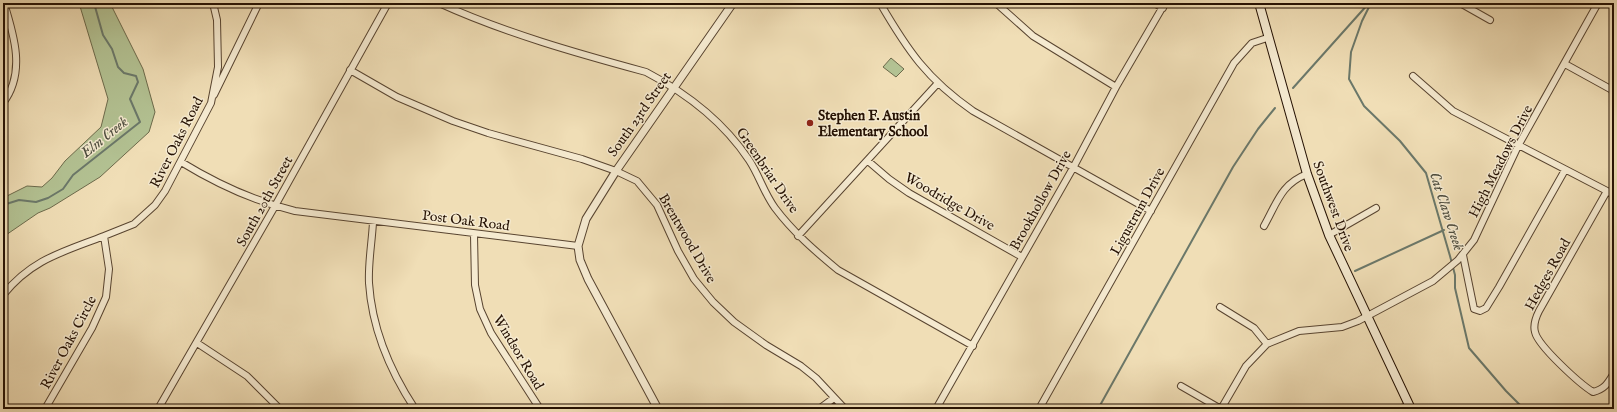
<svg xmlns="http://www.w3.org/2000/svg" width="1617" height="412" font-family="'IM FELL English',serif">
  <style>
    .green { fill: #b3c293; stroke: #6c6a4b }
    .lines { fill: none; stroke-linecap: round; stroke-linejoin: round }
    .stream { stroke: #6b786a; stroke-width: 2 }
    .minor-casing { stroke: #584430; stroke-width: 8 }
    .tertiary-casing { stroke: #584430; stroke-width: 9 }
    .secondary-casing { stroke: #251103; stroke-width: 10 }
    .minor { stroke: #f5ead0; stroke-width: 6 }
    .tertiary { stroke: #f5ead0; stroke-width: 7 }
    .secondary { stroke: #f5ead0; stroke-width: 8 }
    .poi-dot { fill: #8f2418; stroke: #f5ead0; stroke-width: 1.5 }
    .labels { text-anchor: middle; stroke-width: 3; stroke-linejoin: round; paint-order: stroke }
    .street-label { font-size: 14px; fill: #251103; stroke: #f5ead0 }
    .poi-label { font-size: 14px; font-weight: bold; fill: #251103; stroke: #f5ead0; text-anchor: start }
    .water-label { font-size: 15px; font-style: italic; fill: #4e4d3f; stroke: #f5ead0 }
  </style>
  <rect width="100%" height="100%" fill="#f0deb6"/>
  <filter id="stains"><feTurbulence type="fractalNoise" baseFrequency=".005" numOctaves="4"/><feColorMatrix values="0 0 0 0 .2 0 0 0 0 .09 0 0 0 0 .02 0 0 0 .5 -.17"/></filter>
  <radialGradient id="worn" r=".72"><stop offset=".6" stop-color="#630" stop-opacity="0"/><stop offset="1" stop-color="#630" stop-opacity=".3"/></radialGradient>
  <path class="green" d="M 79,3 L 110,3 L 143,69 L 155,112 L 149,132 L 100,177 L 50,208 L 38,213 L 3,237 L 3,198 L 27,186 L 42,187 L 52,178 L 65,161 L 101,127 L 108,99 Z
    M 891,58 L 904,69 L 896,77 L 883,67 Z"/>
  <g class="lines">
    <path class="stream" d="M 1371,3 L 1362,21 L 1351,52 L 1349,79 L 1364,106 L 1400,141 L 1426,173 L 1450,256 L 1455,275 L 1455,288 L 1469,348 L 1506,391 L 1524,409
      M 1293,88 L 1369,3
      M 3,205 L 19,200 L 36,202 L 48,198 L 63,189 L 73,175 L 140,122 L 130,99 L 138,82 L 136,76 L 124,73 L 118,67 L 112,49 L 103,35 L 94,3
      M 1355,271 L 1444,230
      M 1098,409 L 1233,167 L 1258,129 L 1275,108"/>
    <defs>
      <path id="minor" d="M 439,3 C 505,33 576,53 646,72 C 688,94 723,121 749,160 C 759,175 764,193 775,208 C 793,232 815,251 838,270 L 973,346
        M 880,3 C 908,51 927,79 973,111 L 1151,211
        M 996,3 L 1033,36 L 1116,87
        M 1154,3 L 1163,8
        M 1460,3 L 1490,20
        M 1565,64 L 1614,91
        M 350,70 L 397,97 L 453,121 L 488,133 L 582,159 L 616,171 L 637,181 L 657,205 L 678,251 L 694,279 L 713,302 L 734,322 L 766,345 L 801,366 L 816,378 L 845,409
        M 1413,76 L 1453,111 L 1607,191
        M 214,95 L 259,3
        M 3,103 C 26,73 14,35 4,3
        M 868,161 L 889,179 L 909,193 L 1022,257
        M 181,162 C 217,184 253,201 295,211 L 578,246
        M 1614,195 L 1607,191 L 1539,311 C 1536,317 1533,325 1535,332 C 1538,346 1580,384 1593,392 C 1605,389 1608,383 1614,373
        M 373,222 C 372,242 368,263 369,283 C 372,329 390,371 415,409
        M 1264,226 C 1277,203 1281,184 1307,174
        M 474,235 L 475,285 L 480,309 L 491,333 L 540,409
        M 1329,235 L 1376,208
        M 104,236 L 134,224 L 155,205 L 165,191 L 211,103 L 218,67 L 217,20 L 213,3
        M 798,236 L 938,83
        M 1463,255 L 1474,309 L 1480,311 L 1486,308 L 1499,287 L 1565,170
        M 3,295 C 32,259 63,252 104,236 L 109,269 L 106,297 L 92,328 L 45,409
        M 1220,307 L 1254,328 L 1267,344
        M 197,343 L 247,376 L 280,409
        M 1181,386 L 1221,409
        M 158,409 L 275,206 L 388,3
        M 819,409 L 834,398
        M 936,409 L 1073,168 L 1116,87 L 1165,3
        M 1039,409 L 1234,63 L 1252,43 L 1267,38
        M 1221,409 L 1246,366 L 1267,344 L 1299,331 L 1342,327 L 1358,321 L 1433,281 L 1458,260 L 1474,240 L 1518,146 L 1598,3
        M 1397,409 L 1410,406"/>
      <path id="tertiary" d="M 658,409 L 588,279 L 580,260 L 578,246 L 586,219 L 616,171 L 733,3"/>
      <path id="secondary" d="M 1259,3 L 1307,174 L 1329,235 L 1411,409"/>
    </defs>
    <use href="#minor" class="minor-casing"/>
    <use href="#tertiary" class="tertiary-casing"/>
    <use href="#secondary" class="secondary-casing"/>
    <use href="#minor" class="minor"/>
    <use href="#tertiary" class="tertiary"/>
    <use href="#secondary" class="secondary"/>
  </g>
  <circle class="poi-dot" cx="810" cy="123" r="4"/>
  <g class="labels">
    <g class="street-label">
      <text transform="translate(639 114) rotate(-55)" y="5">South 23rd Street</text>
      <text transform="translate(176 142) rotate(-63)" y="5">River Oaks Road</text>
      <text transform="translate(1500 161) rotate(-63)" y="5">High Meadows Drive</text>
      <text transform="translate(768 170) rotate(56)" y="5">Greenbriar Drive</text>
      <text transform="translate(1040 200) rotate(-61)" y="5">Brookhollow Drive</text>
      <text transform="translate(264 201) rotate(-61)" y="5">South 20th Street</text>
      <text transform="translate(950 201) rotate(30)" y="5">Woodridge Drive</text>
      <text transform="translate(1334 206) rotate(70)" y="5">Southwest Drive</text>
      <text transform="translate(1137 211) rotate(-61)" y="5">Ligustrum Drive</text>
      <text transform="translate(466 220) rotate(7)" y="5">Post Oak Road</text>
      <text transform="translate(688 238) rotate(60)" y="5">Brentwood Drive</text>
      <text transform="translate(1547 274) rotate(-61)" y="5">Hedges Road</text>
      <text transform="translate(68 342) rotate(-62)" y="5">River Oaks Circle</text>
      <text transform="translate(519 352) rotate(59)" y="5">Windsor Road</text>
    </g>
    <g class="poi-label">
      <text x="818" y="120">Stephen F. Austin<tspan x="818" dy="16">Elementary School</tspan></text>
    </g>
    <g class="water-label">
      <text transform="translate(104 137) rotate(-39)" y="5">Elm Creek</text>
      <text transform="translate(1447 211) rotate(72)" y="5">Cat Claw Creek</text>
    </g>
  </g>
  <rect width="1617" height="412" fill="none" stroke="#f0deb6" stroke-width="16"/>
  <rect x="4" y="4" width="1609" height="404" fill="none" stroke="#251103" stroke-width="2"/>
  <rect x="8" y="8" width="1601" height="396" fill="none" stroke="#251103"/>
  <rect width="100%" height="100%" filter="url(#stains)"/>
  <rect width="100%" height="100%" fill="url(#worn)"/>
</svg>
